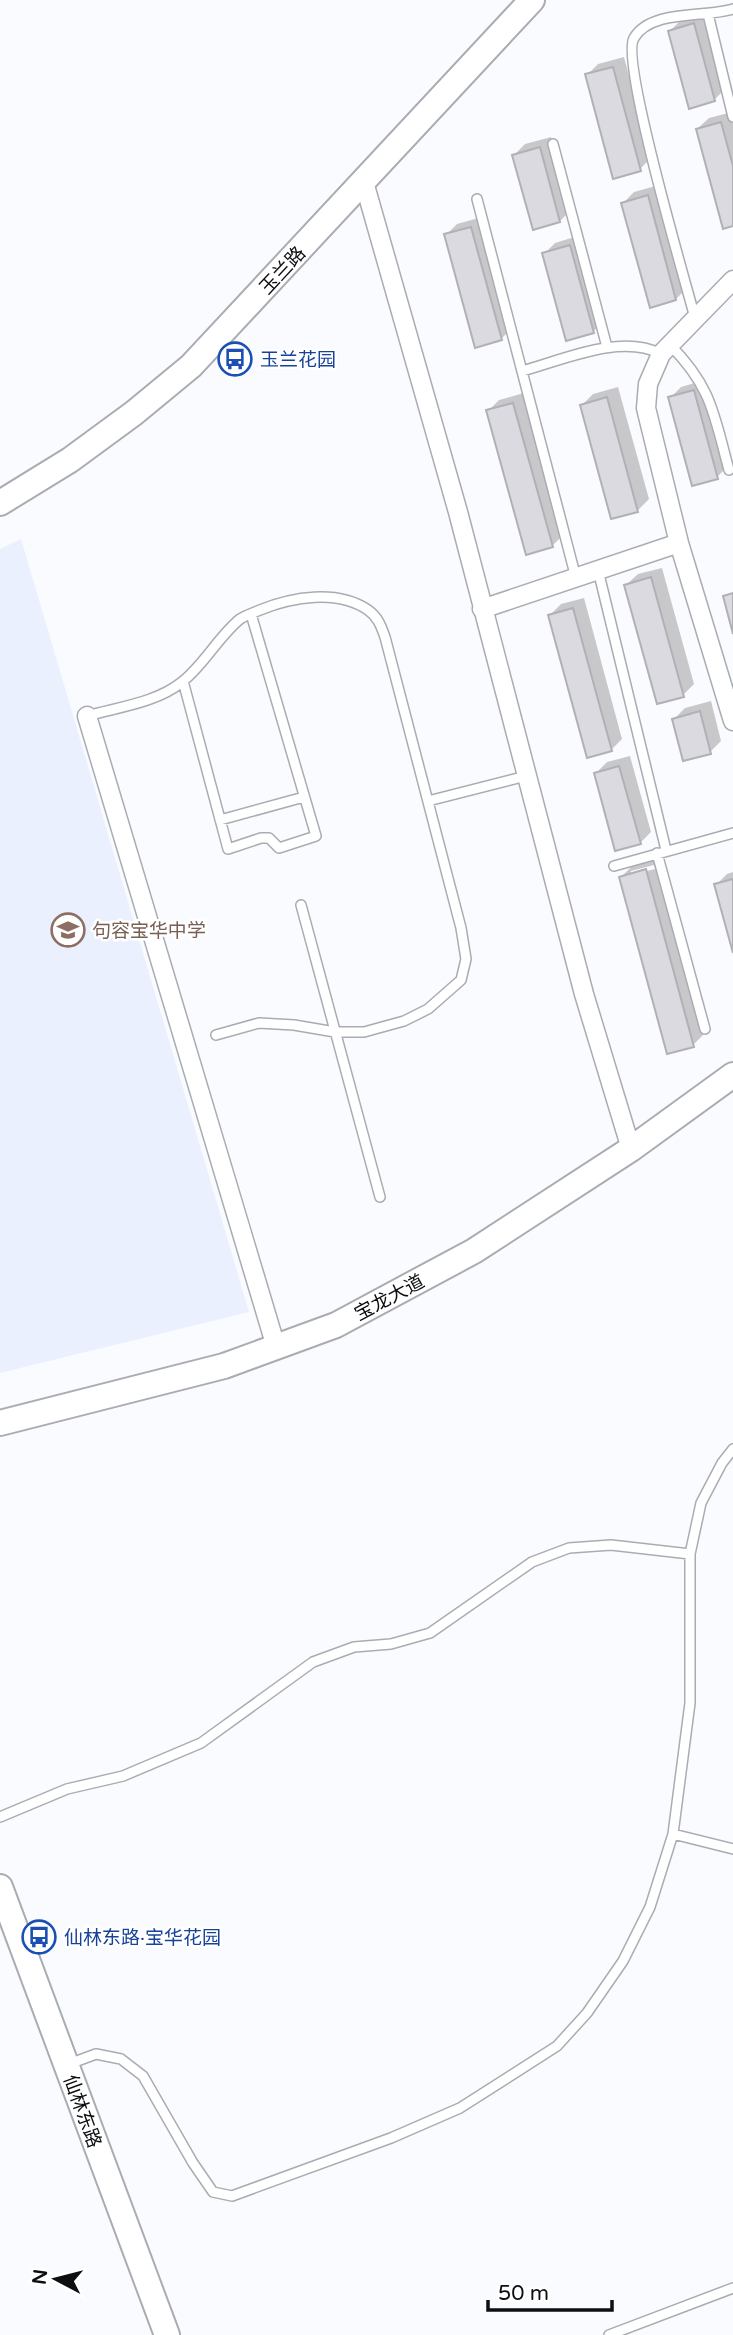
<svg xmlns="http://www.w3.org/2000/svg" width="733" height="2335" font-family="'Varela Round','Noto Sans SC',sans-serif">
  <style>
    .built { fill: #eaf0fe }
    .shadow { fill: #0003; fill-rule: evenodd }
    .building { fill: #dadae0; stroke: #b0b0b6; stroke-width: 2 }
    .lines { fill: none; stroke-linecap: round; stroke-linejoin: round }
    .lane-casing { stroke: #a9acb2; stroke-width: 12 }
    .street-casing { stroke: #a9acb2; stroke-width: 21 }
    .secondary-casing { stroke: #a9acb2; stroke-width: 28 }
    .lane { stroke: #fff; stroke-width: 9 }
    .street { stroke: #fff; stroke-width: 18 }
    .secondary { stroke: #fff; stroke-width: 24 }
    .labels { text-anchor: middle; stroke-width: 5; stroke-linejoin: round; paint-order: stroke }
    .street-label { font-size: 19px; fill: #0d0e10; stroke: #fff }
    .transit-label { font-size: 19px; fill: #164399; stroke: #fff; text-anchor: start }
    .education-label { font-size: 19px; fill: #785e54; stroke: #fff; text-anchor: start }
  </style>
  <rect width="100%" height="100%" fill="#fafbfe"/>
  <path class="built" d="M 21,539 L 249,1312 L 0,1373 L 0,549 Z"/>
  <path class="shadow" d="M 705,13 L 725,89 L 714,100 L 670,31 L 681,20 Z
    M 624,57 L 651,158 L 640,169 L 587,75 L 598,64 Z
    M 732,112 L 733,116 L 733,225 L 697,129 L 709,118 Z
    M 551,137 L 571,210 L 560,221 L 514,155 L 525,144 Z
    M 659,185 L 687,288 L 676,299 L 623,203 L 634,192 Z
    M 482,217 L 512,328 L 501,339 L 446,235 L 457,224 Z
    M 581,235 L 604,320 L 593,332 L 544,254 L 555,243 Z
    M 705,380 L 728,466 L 717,477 L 670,398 L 681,387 Z
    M 618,387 L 649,499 L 638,510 L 612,517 L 582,405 L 593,394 Z
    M 524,393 L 563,535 L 552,546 L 488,411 L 499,400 Z
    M 662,568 L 694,684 L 683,695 L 626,585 L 638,574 Z
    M 584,598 L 622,739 L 611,750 L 550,615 L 561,604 Z
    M 711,701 L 721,741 L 710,752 L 674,719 L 685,708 Z
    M 630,756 L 651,832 L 640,843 L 596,773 L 607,762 Z
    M 657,859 L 704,1034 L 693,1045 L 621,877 L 632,866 ZM 654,865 L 655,869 L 631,875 L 631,871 Z
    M 733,872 L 733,946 L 716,885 L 727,874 Z"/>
  <path class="building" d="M 694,23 L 715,101 L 689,109 L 668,31 Z
    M 613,67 L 641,171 L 613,179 L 585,74 Z
    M 721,122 L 733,166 L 733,226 L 723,229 L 696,129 Z
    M 540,147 L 560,222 L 533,230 L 512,155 Z
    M 648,195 L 676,300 L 650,308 L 621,203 Z
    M 471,227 L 502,340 L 475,348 L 444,234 Z
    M 570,245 L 594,333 L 566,341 L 542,253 Z
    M 694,390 L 718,479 L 692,486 L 668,397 Z
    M 607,397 L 638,512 L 611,519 L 580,405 Z
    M 513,403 L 553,547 L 526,555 L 486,410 Z
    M 651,577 L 684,697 L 657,704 L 624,585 Z
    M 733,593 L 733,634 L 723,596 Z
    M 573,608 L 612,751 L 587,758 L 548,615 Z
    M 700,711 L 711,754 L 683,761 L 672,719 Z
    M 619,766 L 641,844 L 615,851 L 594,773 Z
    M 646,869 L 694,1047 L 667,1054 L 619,877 Z
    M 733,879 L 733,953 L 714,884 Z"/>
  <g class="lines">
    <defs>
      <path id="lane" d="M 708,14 L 733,117
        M 553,144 L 607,347
        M 477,199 L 576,578
        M 695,318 C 685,280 620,60 634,38 C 651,9 705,18 733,9
        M 670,345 C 712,387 714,415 729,470
        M 522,371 C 563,360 621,333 661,354
        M 598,570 L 666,850
        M 183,681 L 228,849 L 261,838 L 269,838 L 279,848 L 316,836 L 251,614
        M 87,716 C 118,707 156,703 182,682 C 204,665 218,637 240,619 C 246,615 253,613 260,610 C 292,597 337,589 368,610 C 378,617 381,626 385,637 L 461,928 L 466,959 L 461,980 L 428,1009 L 404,1021 L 364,1032 L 335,1032 L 294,1025 L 259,1023 L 216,1035
        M 428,801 L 526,776
        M 220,820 L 304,797
        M 657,853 L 705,1029
        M 614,866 L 733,833
        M 301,905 L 380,1197
        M 0,1817 L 67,1789 L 123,1776 L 201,1743 L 313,1662 L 354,1647 L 391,1644 L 430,1633 L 532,1562 L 569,1548 L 611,1545 L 690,1554
        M 673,1834 L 733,1849
        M 69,2064 L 96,2054 L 121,2059 L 143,2076 L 193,2163 L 213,2192 L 232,2196 L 391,2138 L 460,2108 L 557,2046 L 587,2013 L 623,1961 L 650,1907 L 673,1834 L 690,1703 L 690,1554 L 701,1503 L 722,1463 L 733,1449
        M 609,2335 L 733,2288"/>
      <path id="street" d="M 364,182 L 458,512 L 584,994 L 631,1149
        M 733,280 L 661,354 L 648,384 L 646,408 L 679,543 L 733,721
        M 482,609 L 679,543
        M 87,716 L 276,1347"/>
      <path id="secondary" d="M 0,503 L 70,460 L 134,413 L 191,366 L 532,0
        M 0,1423 L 224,1366 L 336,1325 L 474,1251 L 631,1149 L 733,1075
        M 0,1887 L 167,2335"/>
    </defs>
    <use href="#lane" class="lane-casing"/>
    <use href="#street" class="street-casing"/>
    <use href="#secondary" class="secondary-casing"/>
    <use href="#lane" class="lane"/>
    <use href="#street" class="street"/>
    <use href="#secondary" class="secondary"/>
  </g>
  <defs>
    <symbol id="bus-ring" viewBox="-11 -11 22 22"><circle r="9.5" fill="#fff" stroke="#1a4fb4" stroke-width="1.5"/><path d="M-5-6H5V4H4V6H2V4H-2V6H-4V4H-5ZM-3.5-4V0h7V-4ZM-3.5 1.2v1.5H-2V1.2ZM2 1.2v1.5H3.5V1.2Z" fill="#1a4fb4"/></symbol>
    <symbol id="school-ring" viewBox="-11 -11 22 22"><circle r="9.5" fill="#fff" stroke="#8d6e63" stroke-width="1.5"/><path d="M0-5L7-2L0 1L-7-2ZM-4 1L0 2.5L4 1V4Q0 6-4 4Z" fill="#8d6e63"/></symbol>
  </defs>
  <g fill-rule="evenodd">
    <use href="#bus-ring" x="216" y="340" width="38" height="38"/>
    <use href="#school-ring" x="49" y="911" width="38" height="38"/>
    <use href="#bus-ring" x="20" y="1918" width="38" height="38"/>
  </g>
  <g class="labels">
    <g class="street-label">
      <text transform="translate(282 270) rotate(-47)" y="7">玉兰路</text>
      <text transform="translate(389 1297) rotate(-28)" y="7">宝龙大道</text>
      <text transform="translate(83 2111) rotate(70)" y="7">仙林东路</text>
    </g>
    <g class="transit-label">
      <text x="260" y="366">玉兰花园</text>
      <text x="64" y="1944">仙林东路·宝华花园</text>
    </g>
    <g class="education-label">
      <text x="92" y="937">句容宝华中学</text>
    </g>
  </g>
  <g transform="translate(56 2279) rotate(277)" stroke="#ffffff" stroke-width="5" paint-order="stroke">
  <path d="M0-5L12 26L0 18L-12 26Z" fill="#0d0e10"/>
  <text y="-10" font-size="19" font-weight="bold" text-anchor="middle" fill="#0d0e10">N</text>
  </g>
  <path d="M488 2300v10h124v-10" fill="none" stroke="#0d0e10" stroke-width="3.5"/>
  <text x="498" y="2300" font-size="21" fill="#0d0e10" stroke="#ffffff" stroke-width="5" paint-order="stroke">50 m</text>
</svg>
